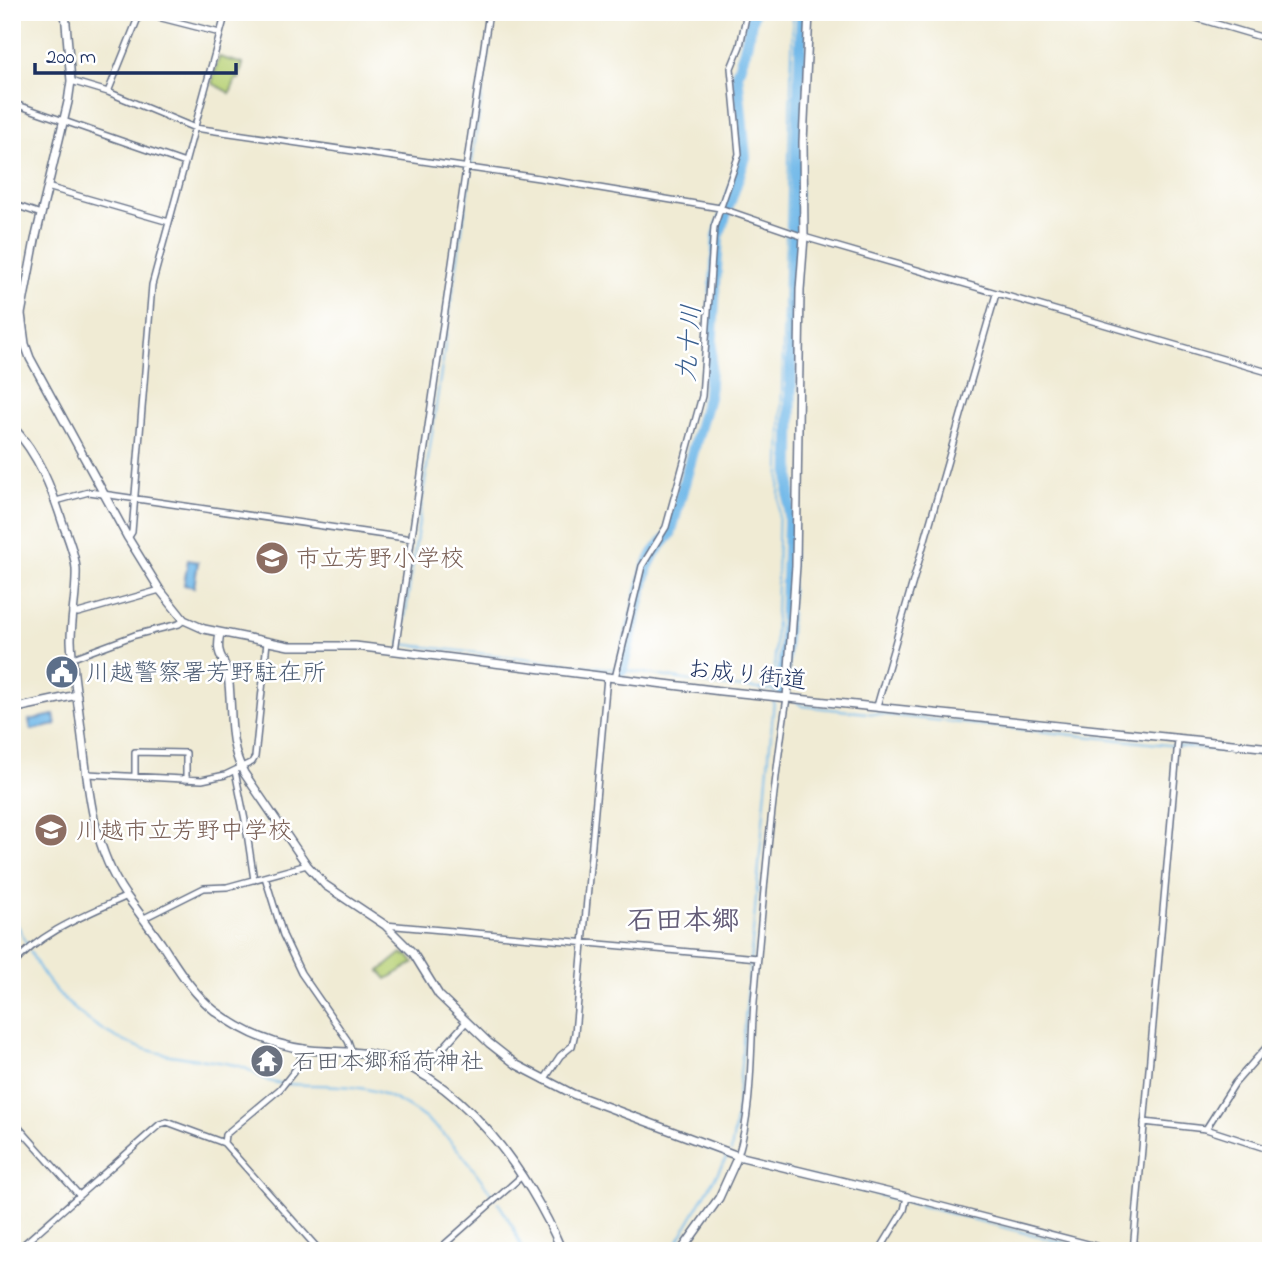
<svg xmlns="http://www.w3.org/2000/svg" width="1283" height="1263" font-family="'Indie Flower','Klee One',sans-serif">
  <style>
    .green { fill: #b8d176; stroke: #6a806a; stroke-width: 2 }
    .water { fill: #72b9e9; stroke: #4674a4; stroke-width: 2 }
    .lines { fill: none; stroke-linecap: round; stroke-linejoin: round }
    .stream { stroke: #72b9e9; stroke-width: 2 }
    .river { stroke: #72b9e9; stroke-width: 12 }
    .minor-casing { stroke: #667187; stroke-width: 8 }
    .tertiary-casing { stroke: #667187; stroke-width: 10 }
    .minor { stroke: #fff; stroke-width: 5 }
    .tertiary { stroke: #fff; stroke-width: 7 }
    .labels { text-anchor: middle; stroke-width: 5; stroke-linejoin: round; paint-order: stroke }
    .education-label { font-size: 24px; fill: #785e54; stroke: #fff; text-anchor: start }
    .service-label { font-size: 24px; fill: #4e5e75; stroke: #fff; text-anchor: start }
    .street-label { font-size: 24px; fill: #1b2f5e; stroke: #fff }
    .worship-label { font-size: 24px; fill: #5b616d; stroke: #fff; text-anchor: start }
    .water-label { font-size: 26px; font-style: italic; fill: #395f8f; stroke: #fff }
    .quarter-label { font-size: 28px; font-weight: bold; fill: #645d78; stroke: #fff }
  </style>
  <rect width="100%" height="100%" fill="#fff"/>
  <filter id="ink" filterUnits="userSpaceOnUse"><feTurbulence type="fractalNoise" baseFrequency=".0143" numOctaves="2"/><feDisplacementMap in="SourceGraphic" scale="14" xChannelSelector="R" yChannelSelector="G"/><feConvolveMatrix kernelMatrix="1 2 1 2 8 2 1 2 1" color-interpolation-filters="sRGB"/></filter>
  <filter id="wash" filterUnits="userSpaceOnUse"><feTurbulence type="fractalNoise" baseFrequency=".00686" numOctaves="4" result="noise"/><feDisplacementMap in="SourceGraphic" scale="28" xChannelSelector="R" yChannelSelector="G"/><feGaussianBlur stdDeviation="1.57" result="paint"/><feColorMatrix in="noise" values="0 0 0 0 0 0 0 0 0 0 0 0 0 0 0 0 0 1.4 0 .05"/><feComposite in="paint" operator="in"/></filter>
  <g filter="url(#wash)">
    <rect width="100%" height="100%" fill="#f0ebd4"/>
    <path class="green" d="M 219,57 L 243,64 L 239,79 L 236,79 L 230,93 L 212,83 Z
      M 402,953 L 405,956 L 407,954 L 414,963 L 387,979 L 380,971 Z"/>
    <path class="water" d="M 188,560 L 198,562 L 194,587 L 184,585 Z
      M 54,715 L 56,725 L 31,730 L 29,720 Z"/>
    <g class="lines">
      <path class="stream" d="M 494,12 L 401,644 L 614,669
        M 787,229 L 793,12
        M 12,543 C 24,579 16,616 12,653
        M 619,669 L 721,686 L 773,690
        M 774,694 L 786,235
        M 796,701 L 802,706 L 1271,756
        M 12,914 L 28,946
        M 30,951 C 55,1003 109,1044 165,1054 C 190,1059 215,1060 239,1066 C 253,1069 260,1081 277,1083 C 310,1087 353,1082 383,1094 C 435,1116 464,1153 494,1198
        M 641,1124 L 728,1156
        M 731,1151 L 736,1120 L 774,700
        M 778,1169 L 1095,1251
        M 498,1202 L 513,1227 L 523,1251
        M 672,1251 L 728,1155"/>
      <path class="river" d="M 622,670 L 647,567 L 654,553 L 670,534 L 708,397 L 718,236 L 745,157 L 737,74 L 745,50 L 753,12
        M 783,691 L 789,526 L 792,283 L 802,12"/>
    </g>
  </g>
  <g filter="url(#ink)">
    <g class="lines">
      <defs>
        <path id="minor" d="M 138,12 L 220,33
          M 1176,12 L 1271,40
          M 71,81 L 108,92 L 195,128 L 539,178 L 720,208 L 804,237 L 1271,373
          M 108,92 L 140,13
          M 12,103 L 185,163
          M 47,187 L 169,222
          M 12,204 L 41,214
          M 56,501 L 89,492 L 412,539
          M 128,538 L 132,532 L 152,285 L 226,12
          M 72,612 L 78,613 L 160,590
          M 395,651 L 489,12
          M 73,658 L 135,635 L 179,624 L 184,620
          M 615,678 L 642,566 L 666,527 L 702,396 L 714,227 L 739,154 L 731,68 L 740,46 L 747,12
          M 877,706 L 996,294
          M 235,771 L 245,820 L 254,880
          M 87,774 L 202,780 L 225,775 L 252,762 L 255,757 L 267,642
          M 135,775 L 135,752 L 186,753 L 186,780
          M 265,877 L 283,935 L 301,973 L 348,1041 L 352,1052
          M 144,918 L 204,888 L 227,887 L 307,865
          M 385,925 L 758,958
          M 1271,954 L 1268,978 L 1271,996
          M 12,966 C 40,932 88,914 127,896
          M 420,1074 L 466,1022
          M 544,1080 L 560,1056 L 572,1046 L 575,1033 L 607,677
          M 12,1120 L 79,1195
          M 1144,1122 L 1206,1129 L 1271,1150
          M 1206,1129 L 1235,1083 L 1271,1042
          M 224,1143 L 225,1135 L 280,1089 L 299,1065 L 303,1048
          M 738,1156 C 753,1106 750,1053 754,1002 C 763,900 771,798 787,698
          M 16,1251 L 160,1124 L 167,1122 L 224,1143 L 320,1251
          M 437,1251 L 522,1176
          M 879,1251 L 904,1210 L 907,1197 L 1115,1251
          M 1133,1251 L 1178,740"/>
        <path id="tertiary" d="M 65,12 L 71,81 L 68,102 L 35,240 L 21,314 L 25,344 L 30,358 L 128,538 L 160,590 L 184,620 L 204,629 L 289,646 L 355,646 L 721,691 L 1271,748
          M 12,426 C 39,455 52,489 64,527 C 69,540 75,555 76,569 C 77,593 71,616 71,640 C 72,667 77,695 80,721 C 88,781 90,843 125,894 C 137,910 149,926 161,943 C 177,967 192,993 215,1011 C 243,1032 275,1046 310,1050 C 330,1052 350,1051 370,1054 C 458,1070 530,1174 562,1251
          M 220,633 C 215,658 224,655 228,675 C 233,709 227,742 244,773 L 307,865 L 325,885 L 385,925 L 413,953 L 439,995 L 489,1043 L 517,1065 L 573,1094 L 738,1156 L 907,1197
          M 787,698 L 796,565 L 800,290 L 804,237 L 803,142 L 809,12
          M 12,709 L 77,695
          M 681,1251 L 719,1198 L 738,1156"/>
      </defs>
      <use href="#minor" class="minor-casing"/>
      <use href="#tertiary" class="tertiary-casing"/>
      <use href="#minor" class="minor"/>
      <use href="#tertiary" class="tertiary"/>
    </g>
  </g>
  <defs>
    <symbol id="school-disc" viewBox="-11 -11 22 22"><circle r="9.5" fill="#8d6e63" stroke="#fff"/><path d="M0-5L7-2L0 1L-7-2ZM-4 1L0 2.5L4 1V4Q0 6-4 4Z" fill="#fff"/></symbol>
    <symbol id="civic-disc" viewBox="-11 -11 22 22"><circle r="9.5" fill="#5c6f8a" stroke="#fff"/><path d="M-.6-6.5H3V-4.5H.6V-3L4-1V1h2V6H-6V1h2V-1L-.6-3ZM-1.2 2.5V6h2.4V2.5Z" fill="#fff"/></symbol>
    <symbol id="temple-disc" viewBox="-11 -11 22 22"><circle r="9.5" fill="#6b7280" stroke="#fff"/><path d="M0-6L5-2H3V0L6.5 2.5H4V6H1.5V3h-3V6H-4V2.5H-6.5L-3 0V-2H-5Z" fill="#fff"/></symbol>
  </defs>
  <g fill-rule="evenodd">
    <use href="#school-disc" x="253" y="539" width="38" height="38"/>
    <use href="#civic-disc" x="43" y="653" width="38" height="38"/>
    <use href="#school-disc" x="32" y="811" width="38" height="38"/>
    <use href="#temple-disc" x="248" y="1042" width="38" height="38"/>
  </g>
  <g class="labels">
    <g class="education-label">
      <text x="296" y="566">市立芳野小学校</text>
      <text x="76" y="838">川越市立芳野中学校</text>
    </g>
    <g class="service-label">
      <text x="86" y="680">川越警察署芳野駐在所</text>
    </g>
    <g class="street-label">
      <text transform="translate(747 674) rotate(6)" y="8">お成り街道</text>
    </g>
    <g class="worship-label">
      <text x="292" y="1069">石田本郷稲荷神社</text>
    </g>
    <g class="water-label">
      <text transform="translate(688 343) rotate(-86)" y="9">九十川</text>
    </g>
    <g class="quarter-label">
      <text x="683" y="929">石田本郷</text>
    </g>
  </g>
  <rect width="1283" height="1263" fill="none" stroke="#fff" stroke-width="42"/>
  <path d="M35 63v10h201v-10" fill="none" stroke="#1b2f5e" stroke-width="3.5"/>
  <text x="46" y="63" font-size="21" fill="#1b2f5e" stroke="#ffffff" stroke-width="5" paint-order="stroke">200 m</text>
</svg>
